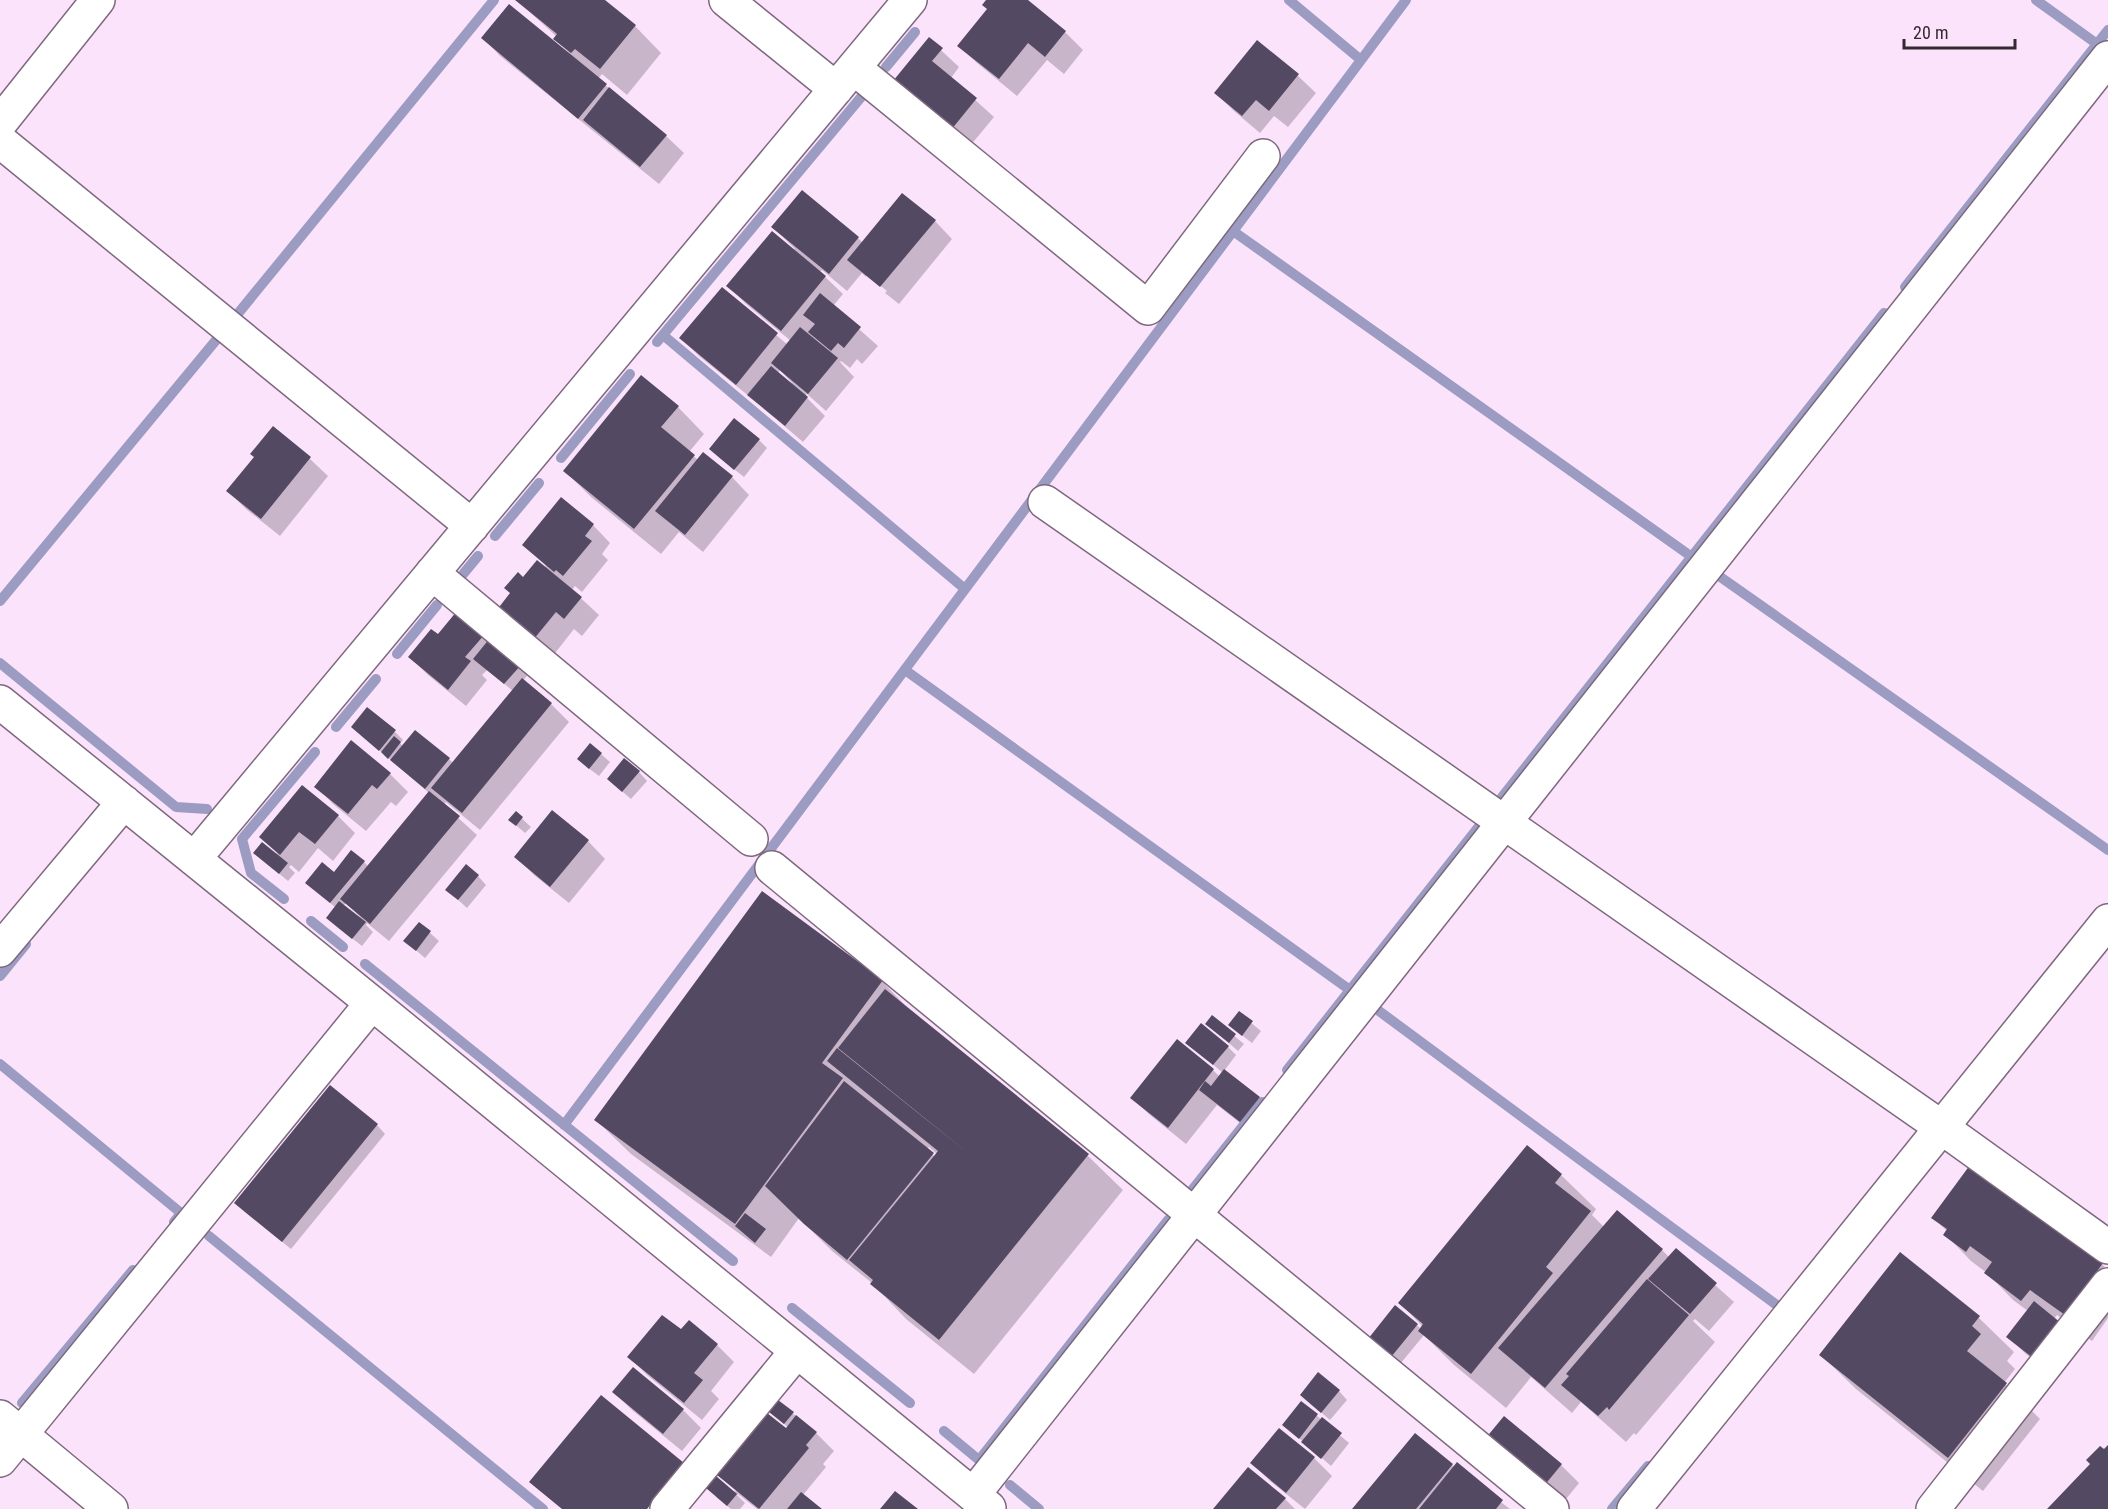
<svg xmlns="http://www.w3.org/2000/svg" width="2108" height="1509" font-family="'Roboto Condensed',sans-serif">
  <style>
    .shadow { fill: #0003; fill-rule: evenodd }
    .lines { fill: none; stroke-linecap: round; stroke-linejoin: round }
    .stream { stroke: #9c9bc1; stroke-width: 10 }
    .building { fill: #544962 }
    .minor-casing { stroke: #7e687e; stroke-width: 36 }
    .minor { stroke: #fff; stroke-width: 33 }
  </style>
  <rect width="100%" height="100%" fill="#fce3fc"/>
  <path class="shadow" d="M 517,0 L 603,0 L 635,26 L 661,53 L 627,95 L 602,74 L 598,79 L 666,136 L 684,153 L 659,184 L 500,56 L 483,38 L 567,53 L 568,52 L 555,39 L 557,37 Z
    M 988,0 L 1025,0 L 1065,32 L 1083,50 L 1064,74 L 1047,60 L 1017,96 L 977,63 L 959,46 L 988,10 Z
    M 929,39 L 959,67 L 951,78 L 994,117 L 970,146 L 912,99 Z
    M 1258,42 L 1298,76 L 1316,93 L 1288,127 L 1274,116 L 1260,133 L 1234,111 L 1216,93 Z
    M 935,221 L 952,239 L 899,304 L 885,293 L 887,291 L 866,274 L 866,277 L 862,273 L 847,291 L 822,270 L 820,272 L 843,294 L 833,306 L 878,346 L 862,364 L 857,359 L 850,368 L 841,361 L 840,362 L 854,377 L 826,411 L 807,394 L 805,396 L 825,416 L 803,442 L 755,401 L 699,356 L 681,338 L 722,289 L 788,345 L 791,341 L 746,304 L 728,286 L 795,249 L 773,227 L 858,238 L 863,243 ZM 780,370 L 792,383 L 791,384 L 778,373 Z
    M 642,377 L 678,407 L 704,434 L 689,452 L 698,460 L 732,477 L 749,495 L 703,552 L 679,532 L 661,554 L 591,497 L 565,471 Z
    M 273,428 L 310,459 L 328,476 L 280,536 L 246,509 L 228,491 L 256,458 Z
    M 759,440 L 767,448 L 744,477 L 720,458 Z
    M 593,525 L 610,543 L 602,554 L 608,560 L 582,592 L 575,586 L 572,590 L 599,615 L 582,636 L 574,629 L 548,662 L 512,632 L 524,579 L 546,566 L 524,545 Z
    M 457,613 L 529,673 L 523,681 L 551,704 L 569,722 L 480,830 L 446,802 L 444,805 L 477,835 L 389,941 L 367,923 L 366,925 L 373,932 L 362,946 L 336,926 L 336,908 L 307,883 L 364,862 L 369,867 L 429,793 L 362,735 L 395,732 L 403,740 L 400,743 L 403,746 L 449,759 L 453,763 L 513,691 L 487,670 L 482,675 L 487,680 L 466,706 L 428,675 L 410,657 L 438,636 ZM 346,903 L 360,917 L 359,919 L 343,906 Z
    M 601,754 L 610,762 L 599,776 L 587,767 Z
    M 639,772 L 647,781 L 631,799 L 617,787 Z
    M 390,774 L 408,792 L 396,806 L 391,802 L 366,831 L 333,804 L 316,786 Z
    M 516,813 L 531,827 L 525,833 L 510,820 Z
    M 338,816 L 355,833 L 333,861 L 318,848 L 299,872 L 291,865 L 289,867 L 295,873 L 288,881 L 264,861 L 277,853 L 261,837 Z
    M 588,841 L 605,859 L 569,903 L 534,875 L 516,857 Z
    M 478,876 L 486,885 L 467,908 L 456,898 Z
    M 763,893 L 882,981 L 916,1017 L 1088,1156 L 1123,1190 L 974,1374 L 906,1319 L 872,1283 L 832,1251 L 799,1218 L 771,1257 L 631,1154 L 596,1120 ZM 929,1147 L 937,1154 L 935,1157 L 927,1149 Z
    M 420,924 L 439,941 L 425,958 L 405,941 Z
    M 1239,1013 L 1261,1031 L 1252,1043 L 1239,1033 Z
    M 1212,1017 L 1244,1044 L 1238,1051 L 1207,1024 Z
    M 1187,1043 L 1228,1047 L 1236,1055 L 1224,1071 L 1267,1106 L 1249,1130 L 1217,1105 L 1186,1144 L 1150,1115 L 1132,1098 L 1213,1070 L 1220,1077 L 1223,1073 Z
    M 377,1125 L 385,1134 L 291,1249 L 245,1212 Z
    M 1527,1147 L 1561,1175 L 1596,1209 L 1592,1215 L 1604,1227 L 1662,1250 L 1669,1257 L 1676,1250 L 1734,1302 L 1709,1331 L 1695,1319 L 1693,1321 L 1715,1342 L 1636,1435 L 1634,1433 L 1626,1442 L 1581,1402 L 1572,1413 L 1531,1377 L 1506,1408 L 1454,1365 L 1424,1335 L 1396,1369 L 1375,1352 L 1417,1325 L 1421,1329 L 1423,1327 L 1400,1303 Z
    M 1933,1218 L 2102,1264 L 2108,1271 L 2108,1318 L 2092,1341 L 2057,1315 L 2054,1319 L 2052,1375 L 2026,1354 L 2008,1337 L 2028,1311 L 2013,1300 L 1987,1273 L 1971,1261 L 1945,1234 L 1947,1231 Z
    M 1900,1255 L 1979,1318 L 2014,1352 L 2007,1361 L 2015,1369 L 2004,1383 L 2040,1419 L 1983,1491 L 1856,1389 L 1821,1355 Z
    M 681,1331 L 717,1345 L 734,1362 L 711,1391 L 719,1399 L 702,1420 L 647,1375 L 629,1357 Z
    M 633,1369 L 683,1410 L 701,1428 L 682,1451 L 632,1410 L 614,1392 Z
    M 1339,1391 L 1347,1400 L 1330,1420 L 1310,1403 Z
    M 779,1402 L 816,1433 L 834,1451 L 823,1464 L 826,1467 L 803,1495 L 819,1509 L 757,1509 L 738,1494 L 737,1495 L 745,1503 L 740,1509 L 731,1509 L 716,1497 L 736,1491 L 719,1475 L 786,1430 L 788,1427 L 779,1420 Z
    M 1302,1403 L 1349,1443 L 1331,1466 L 1284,1425 Z
    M 1504,1418 L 1561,1465 L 1579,1483 L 1562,1504 L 1487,1439 Z
    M 1279,1430 L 1314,1458 L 1332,1476 L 1305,1509 L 1270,1481 L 1252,1463 Z
    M 1452,1465 L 1510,1509 L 1354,1509 Z
    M 1285,1499 L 1295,1509 L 1215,1509 Z"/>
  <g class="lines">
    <path class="stream" d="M 1289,0 L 1361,60
      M 2036,0 L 2097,44
      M 886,67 L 915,32
      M 1233,231 L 1692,557
      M 1905,287 L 2108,30
      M 236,316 L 494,0
      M 663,335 L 965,589
      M 657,342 L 862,96
      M 561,458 L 630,374
      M 495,536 L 539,483
      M 1719,576 L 2108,850
      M 459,579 L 478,556
      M 0,601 L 217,339
      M 397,654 L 437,605
      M 0,663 L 176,807 L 207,809
      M 905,670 L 1350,990
      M 336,727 L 376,679
      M 1502,797 L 1884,313
      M 284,899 L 251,873 L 242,839 L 315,752
      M 311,921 L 343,947
      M 365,964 L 733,1261
      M 0,976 L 26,944
      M 1379,1011 L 1778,1306
      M 0,1064 L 181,1213 L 174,1222
      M 1287,1070 L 1480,825
      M 564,1125 L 1406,0
      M 1192,1190 L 1262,1102
      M 209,1236 L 543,1509
      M 792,1308 L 910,1403
      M 22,1403 L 133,1270
      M 944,1431 L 979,1460 L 1168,1220
      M 1010,1485 L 1039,1509
      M 1612,1509 L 1648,1466"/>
  </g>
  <path class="building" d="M 515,0 L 605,0 L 636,25 L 600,69 L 575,49 L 571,53 L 553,39 L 557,34 Z
    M 986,0 L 1028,0 L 1066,31 L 1045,57 L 1028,43 L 999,79 L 957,46 L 987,9 L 982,5 Z
    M 509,4 L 607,84 L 578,119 L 481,38 Z
    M 929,37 L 943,48 L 932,61 L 977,98 L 951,130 L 893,81 Z
    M 1257,40 L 1299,74 L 1269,111 L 1256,100 L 1242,116 L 1214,93 Z
    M 609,87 L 667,135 L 640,167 L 583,120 Z
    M 802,190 L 859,237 L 829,274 L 771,227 Z
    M 902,193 L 936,220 L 880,287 L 847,260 Z
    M 772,231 L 826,276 L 781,331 L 726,286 Z
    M 722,287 L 778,333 L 736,385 L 679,338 Z
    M 820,293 L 861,327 L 844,348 L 838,343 L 831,351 L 808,332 L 815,324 L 803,315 Z
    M 800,327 L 838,358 L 808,394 L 771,363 Z
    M 771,366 L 808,397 L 785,426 L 747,395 Z
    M 641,375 L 679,406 L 661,427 L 695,455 L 634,529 L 563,471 Z
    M 734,418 L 760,439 L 734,470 L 709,449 Z
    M 273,426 L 311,457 L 261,519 L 226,491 L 254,457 L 250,454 Z
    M 703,452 L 733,476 L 685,535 L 655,511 Z
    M 561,497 L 594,524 L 585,536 L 592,541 L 563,576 L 556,570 L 554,572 L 522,545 Z
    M 537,560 L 582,597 L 564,619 L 556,612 L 529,645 L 493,615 L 510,593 L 504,588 L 518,572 L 523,577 Z
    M 457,611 L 485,634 L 465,657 L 471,661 L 448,690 L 408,657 L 431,629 L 438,634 Z
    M 490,638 L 522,664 L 504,684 L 473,659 Z
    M 522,678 L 552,703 L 462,813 L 431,788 Z
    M 367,707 L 396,730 L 379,751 L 351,727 Z
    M 415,730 L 450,758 L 425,789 L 390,760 Z
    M 394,736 L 401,742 L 388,759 L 381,752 Z
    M 351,740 L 391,773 L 377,789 L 372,785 L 348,814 L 314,787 Z
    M 590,743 L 602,753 L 589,769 L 577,759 Z
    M 624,758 L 640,771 L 622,792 L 607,779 Z
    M 302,785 L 339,815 L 315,844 L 299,832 L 280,855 L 259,837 Z
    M 429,791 L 460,816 L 370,924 L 340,899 Z
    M 552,810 L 589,840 L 550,887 L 514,857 Z
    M 516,811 L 523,817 L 516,826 L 508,820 Z
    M 262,842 L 288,863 L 279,874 L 253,853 Z
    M 351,850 L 365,861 L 330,903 L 305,883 L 322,862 L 334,872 Z
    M 466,864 L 479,875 L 458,900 L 445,890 Z
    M 762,891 L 883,980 L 822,1063 L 843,1078 L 735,1224 L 594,1120 Z
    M 339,901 L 366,922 L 352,939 L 326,918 Z
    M 419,922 L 431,931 L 416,951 L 403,941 Z
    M 885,989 L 1089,1154 L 939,1340 L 870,1284 L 873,1280 L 849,1260 L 938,1151 L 827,1061 L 837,1048 L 973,1157 L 838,1048 Z
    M 1239,1011 L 1253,1021 L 1242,1036 L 1228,1025 Z
    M 1212,1015 L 1236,1034 L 1229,1043 L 1205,1024 Z
    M 1201,1023 L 1229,1046 L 1213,1065 L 1185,1043 Z
    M 1177,1039 L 1214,1069 L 1168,1128 L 1130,1098 Z
    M 1224,1069 L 1260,1097 L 1240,1122 L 1199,1090 L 1205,1081 L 1211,1086 Z
    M 844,1081 L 934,1153 L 847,1260 L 804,1224 L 765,1186 Z
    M 330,1085 L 378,1124 L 282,1242 L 234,1203 Z
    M 1527,1145 L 1562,1174 L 1555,1183 L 1591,1211 L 1546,1267 L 1553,1273 L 1471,1374 L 1418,1331 L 1423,1324 L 1398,1303 Z
    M 1970,1165 L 2103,1263 L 2065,1315 L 2030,1290 L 2021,1301 L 1984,1273 L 1992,1262 L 1970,1246 L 1966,1252 L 1943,1235 L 1947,1229 L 1931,1218 Z
    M 1617,1210 L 1663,1249 L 1545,1388 L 1498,1348 Z
    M 745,1213 L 766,1229 L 755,1243 L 735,1226 Z
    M 1676,1248 L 1717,1283 L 1690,1314 L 1648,1279 Z
    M 1900,1252 L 1980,1316 L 1972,1326 L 1981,1334 L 1967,1351 L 2007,1383 L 1948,1458 L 1819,1355 Z
    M 1647,1279 L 1689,1315 L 1609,1410 L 1607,1407 L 1598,1416 L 1561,1385 L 1569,1376 L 1566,1374 Z
    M 2034,1301 L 2061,1323 L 2033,1358 L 2006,1337 Z
    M 1395,1305 L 1418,1324 L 1387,1362 L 1364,1344 Z
    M 662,1315 L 681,1329 L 689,1320 L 718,1344 L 694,1373 L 703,1380 L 684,1403 L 627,1357 Z
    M 633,1367 L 684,1409 L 663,1434 L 612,1392 Z
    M 1318,1372 L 1340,1390 L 1321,1413 L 1300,1395 Z
    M 601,1395 L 684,1463 L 647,1509 L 562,1509 L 529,1482 Z
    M 778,1400 L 794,1412 L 784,1424 L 769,1412 Z
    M 1301,1401 L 1318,1414 L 1299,1439 L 1282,1425 Z
    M 767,1413 L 786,1428 L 796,1415 L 817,1432 L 806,1445 L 809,1448 L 759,1509 L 717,1475 Z
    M 1504,1416 L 1562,1464 L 1543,1487 L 1485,1439 Z
    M 1322,1417 L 1342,1433 L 1321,1459 L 1301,1442 Z
    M 1279,1428 L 1315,1457 L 1286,1493 L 1250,1463 Z
    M 1415,1433 L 1453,1464 L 1416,1509 L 1352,1509 Z
    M 2108,1445 L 2108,1509 L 2047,1509 L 2090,1464 L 2086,1460 L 2100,1446 L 2104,1449 Z
    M 1457,1462 L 1503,1500 L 1496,1509 L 1419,1509 Z
    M 1248,1467 L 1286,1498 L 1276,1509 L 1213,1509 Z
    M 716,1476 L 737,1494 L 727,1506 L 706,1488 Z
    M 895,1491 L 918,1509 L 880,1509 Z
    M 801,1492 L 822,1509 L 787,1509 Z"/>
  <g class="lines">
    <defs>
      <path id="minor" d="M 726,0 L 836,89
        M 854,68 L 1148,308 L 1263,156
        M 0,123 L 98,0
        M 0,141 L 472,526
        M 1045,502 L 1941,1127 L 2108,1247
        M 432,573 L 751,839
        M 0,702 L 372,1003 L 989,1508
        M 194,859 L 910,0
        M 772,868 L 1552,1509
        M 0,950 L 124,802
        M 0,1417 L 111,1509
        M 0,1460 L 372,1003
        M 973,1495 L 2108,58
        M 667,1509 L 797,1351
        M 1634,1509 L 2108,921
        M 1933,1509 L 2108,1285"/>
    </defs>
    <use href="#minor" class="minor-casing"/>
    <use href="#minor" class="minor"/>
  </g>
  <path d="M1904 39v9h111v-9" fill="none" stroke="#322932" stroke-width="3"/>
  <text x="1913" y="39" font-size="18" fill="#322932" stroke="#fce3fc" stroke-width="4.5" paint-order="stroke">20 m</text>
</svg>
